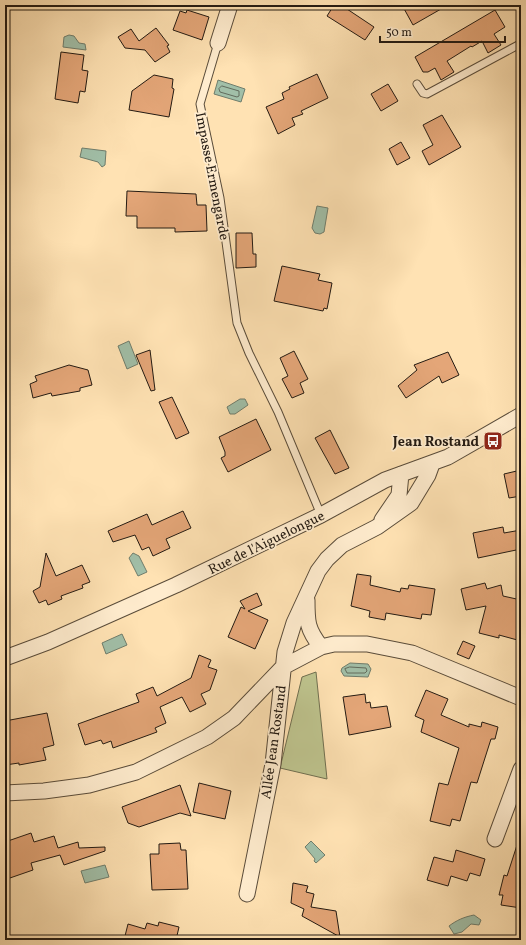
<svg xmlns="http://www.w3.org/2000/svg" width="526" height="945" font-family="Vollkorn,serif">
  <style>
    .green { fill: #bec48e; stroke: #706f50 }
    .water { fill: #a1bfa8; stroke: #6f7d6c }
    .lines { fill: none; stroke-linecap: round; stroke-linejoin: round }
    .shore { stroke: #626c5d; stroke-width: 1 }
    .building { fill: #e4a678; stroke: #231a12 }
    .service-casing { stroke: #5a4c3a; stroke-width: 9 }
    .minor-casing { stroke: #5a4c3a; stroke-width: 17 }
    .service { stroke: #ffecce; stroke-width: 7 }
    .minor { stroke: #ffecce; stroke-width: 15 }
    .labels { text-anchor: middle; stroke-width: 3.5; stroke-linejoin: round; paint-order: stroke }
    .street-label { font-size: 14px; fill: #231a12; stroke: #ffecce }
    .poi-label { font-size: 14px; font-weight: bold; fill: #231a12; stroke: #ffecce; text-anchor: end }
  </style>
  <rect width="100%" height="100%" fill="#ffe2b3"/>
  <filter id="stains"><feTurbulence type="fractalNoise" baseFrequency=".005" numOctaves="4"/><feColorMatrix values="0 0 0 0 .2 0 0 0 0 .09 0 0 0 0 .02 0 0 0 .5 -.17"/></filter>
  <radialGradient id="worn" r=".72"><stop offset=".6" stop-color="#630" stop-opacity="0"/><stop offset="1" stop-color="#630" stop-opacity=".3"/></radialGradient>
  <path class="green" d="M 316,672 L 327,779 L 280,768 L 302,677 Z"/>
  <path class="water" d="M 69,35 L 74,36 L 79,43 L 85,44 L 86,50 L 63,47 L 64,37 Z
    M 218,80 L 245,89 L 241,102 L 214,94 Z
    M 82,148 L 106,151 L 105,165 L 102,167 L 98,162 L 80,157 Z
    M 317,206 L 328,208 L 324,232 L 320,234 L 315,233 L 312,228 Z
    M 129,341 L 138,364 L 127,369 L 118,346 Z
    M 240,399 L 245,399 L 248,405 L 235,414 L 230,414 L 227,407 Z
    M 133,553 L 139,556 L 147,572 L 138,576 L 129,558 Z
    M 122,634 L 127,645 L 106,654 L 102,643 Z
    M 350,663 L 368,664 L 371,669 L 368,677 L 344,676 L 341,671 L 342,668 Z
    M 311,841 L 325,855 L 316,863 L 314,861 L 315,859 L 305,847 Z
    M 105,865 L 109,877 L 85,883 L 81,871 Z
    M 474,915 L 481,920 L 479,925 L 471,924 L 462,932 L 454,934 L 449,926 C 457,920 464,917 474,915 Z"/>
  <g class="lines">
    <path class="shore" d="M 222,86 L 239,91 L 239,96 L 237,97 L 220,92 L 219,89 Z
      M 350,667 L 366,668 L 367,671 L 365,673 L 347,673 L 345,669 Z"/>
  </g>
  <path class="building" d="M 334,5 L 341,5 L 374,27 L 365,40 L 327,16 Z
    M 402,5 L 448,5 L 413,25 Z
    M 187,10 L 209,17 L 202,40 L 173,30 L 180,11 L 186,13 Z
    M 495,10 L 505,27 L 494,34 L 501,45 L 488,53 L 482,41 L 472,47 L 471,46 L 447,61 L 454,72 L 441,80 L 435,68 L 428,72 L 423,72 L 415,57 Z
    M 156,28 L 169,45 L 167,46 L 170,52 L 155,62 L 145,50 L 125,48 L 118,37 L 131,29 L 139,41 Z
    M 61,52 L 84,55 L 82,70 L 88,71 L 85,92 L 80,91 L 78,103 L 55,99 Z
    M 317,74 L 328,98 L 301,111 L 303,114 L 292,118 L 295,125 L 278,134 L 266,107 L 284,99 L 282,93 L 290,89 L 289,87 Z
    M 154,75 L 173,79 L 172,88 L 174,89 L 169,117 L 129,110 L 132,91 Z
    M 388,84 L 398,101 L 381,111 L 371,94 Z
    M 442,115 L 461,147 L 429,165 L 422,151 L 433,145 L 423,125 Z
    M 401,142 L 410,158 L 397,165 L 389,149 Z
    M 127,191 L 196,194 L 197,205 L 206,205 L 207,231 L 175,232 L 175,228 L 137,228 L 137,216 L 126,216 Z
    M 236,233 L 252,233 L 253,254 L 256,254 L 256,267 L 236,268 Z
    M 282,266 L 320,274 L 318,280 L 332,283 L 327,309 L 324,308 L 323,311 L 274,301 Z
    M 150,350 L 155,390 L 151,391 L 136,355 Z
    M 294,351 L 308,379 L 300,383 L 304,393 L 292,398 L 282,379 L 288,376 L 280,358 Z
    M 448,352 L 459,375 L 442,383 L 439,376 L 406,398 L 398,386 L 417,370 L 414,365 Z
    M 69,365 L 88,370 L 92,385 L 80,388 L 80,391 L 52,396 L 51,393 L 33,398 L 30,384 L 37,381 L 35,376 Z
    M 172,397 L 189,433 L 176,439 L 159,402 Z
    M 256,419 L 271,450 L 228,472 L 221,458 L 225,456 L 225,452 L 219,437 Z
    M 330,430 L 349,468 L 335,474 L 315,438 Z
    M 521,470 L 521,496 L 509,498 L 504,474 Z
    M 183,511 L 191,528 L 166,539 L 170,548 L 153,556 L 149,547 L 142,550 L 135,535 L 113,542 L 108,531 L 147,514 L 152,525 Z
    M 503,527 L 504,533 L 521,530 L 521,549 L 478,558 L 473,533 Z
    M 46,553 L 56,576 L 82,565 L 90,582 L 82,585 L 83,588 L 61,596 L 62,599 L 48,605 L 46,600 L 39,603 L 33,591 L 40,587 Z
    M 357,574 L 371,576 L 370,585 L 400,592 L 401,588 L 408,589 L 409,585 L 435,589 L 431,615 L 422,614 L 421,619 L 386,613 L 385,620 L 369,617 L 370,611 L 351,606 Z
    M 485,583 L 487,589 L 501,585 L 503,596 L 521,600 L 521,641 L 499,635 L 499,638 L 479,633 L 486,606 L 466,610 L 461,589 Z
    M 257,593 L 262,605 L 248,611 L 268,620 L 255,649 L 228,637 L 241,607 L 245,609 L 240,601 Z
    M 463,641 L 475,646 L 469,659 L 457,654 Z
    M 199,655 L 211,660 L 208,667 L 217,670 L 210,690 L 201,694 L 206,704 L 190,712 L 182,697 L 160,707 L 166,723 L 155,728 L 157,732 L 113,748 L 111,741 L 103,744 L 101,740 L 85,745 L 78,724 L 139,702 L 136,694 L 153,687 L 157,696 L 191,678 Z
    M 426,690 L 448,699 L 441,715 L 469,727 L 469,724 L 481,727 L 482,722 L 498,727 L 495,739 L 491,739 L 477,783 L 471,782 L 460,821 L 452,819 L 450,826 L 430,821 L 439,783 L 448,785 L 459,748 L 421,732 L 424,720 L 415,716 Z
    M 365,694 L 366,703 L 370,702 L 371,708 L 387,706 L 391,727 L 349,735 L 343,697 Z
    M 47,713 L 54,745 L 43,748 L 46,760 L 19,765 L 19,763 L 5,765 L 5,721 Z
    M 199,783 L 231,791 L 225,819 L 193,812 Z
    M 180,785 L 191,816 L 180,813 L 139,827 L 128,823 L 122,807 Z
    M 31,833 L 34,842 L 54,836 L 58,848 L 78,842 L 79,848 L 105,847 L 105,851 L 64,865 L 60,855 L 31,863 L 33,870 L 7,879 L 5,872 L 5,842 Z
    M 518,842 L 521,843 L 521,908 L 501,905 L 503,895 L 499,895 L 504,875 L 507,876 Z
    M 180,843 L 181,850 L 186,850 L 188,889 L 152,890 L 150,854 L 159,854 L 159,844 Z
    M 456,850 L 485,859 L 480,876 L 470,873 L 467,881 L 451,876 L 448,886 L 427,880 L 434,857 L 453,862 Z
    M 293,883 L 308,886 L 306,892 L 314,894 L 311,907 L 336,911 L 340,937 L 302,916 L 304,909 L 291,903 Z
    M 159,922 L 179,927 L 176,940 L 124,940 L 128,924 L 145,929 L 147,923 L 158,926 Z"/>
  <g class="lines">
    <defs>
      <path id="service" d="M 218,43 L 200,104 L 220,198 L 237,323 L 249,353 L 278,412 L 321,515
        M 417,84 L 423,93 L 427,94 L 520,44 L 521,40"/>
      <path id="minor" d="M 218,43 L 230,5
        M 382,520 L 399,495 L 401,474
        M 307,600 C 307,622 307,629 321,647
        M 5,658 L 48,642 L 176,585 L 321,515 L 385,480 L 448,457 L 521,415
        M 5,793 L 44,791 L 89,785 L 136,772 L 207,737 L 234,718 L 283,667 L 321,647 L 334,644 L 367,644 L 412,653 L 521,698
        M 495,839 L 521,769
        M 247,894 L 273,764 L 285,652 L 294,623 L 318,571 L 327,559 L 342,545 L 377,527 L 411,503 L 428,475 L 432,464"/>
    </defs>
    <use href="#service" class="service-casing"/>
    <use href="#minor" class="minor-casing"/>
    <use href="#service" class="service"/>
    <use href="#minor" class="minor"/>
  </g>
  <defs>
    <symbol id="bus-square" viewBox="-11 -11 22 22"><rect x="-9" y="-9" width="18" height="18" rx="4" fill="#8f2418" stroke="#ffecce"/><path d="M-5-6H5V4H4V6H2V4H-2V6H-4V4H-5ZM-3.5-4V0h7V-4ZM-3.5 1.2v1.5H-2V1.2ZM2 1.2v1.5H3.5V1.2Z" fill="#fff"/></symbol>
  </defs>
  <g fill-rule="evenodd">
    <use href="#bus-square" x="482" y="430" width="22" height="22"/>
  </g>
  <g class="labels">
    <g class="street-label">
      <text transform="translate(213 176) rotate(79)" y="5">Impasse Ermengarde</text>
      <text transform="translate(266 542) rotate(-26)" y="5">Rue de l'Aiguelongue</text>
      <text transform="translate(273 742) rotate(-82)" y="5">Allée Jean Rostand</text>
    </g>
    <g class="poi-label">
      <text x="479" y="446">Jean Rostand</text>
    </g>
  </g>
  <rect width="526" height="945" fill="none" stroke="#ffe2b3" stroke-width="20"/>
  <rect x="6" y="6" width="514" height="933" fill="none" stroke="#231a12" stroke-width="2"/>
  <rect x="10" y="10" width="506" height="925" fill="none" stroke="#231a12"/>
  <path d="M380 36v6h125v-6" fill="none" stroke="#231a12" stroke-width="2"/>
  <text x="386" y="36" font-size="12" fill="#231a12" stroke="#ffecce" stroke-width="3" paint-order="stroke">50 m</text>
  <rect width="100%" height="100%" filter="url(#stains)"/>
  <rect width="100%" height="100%" fill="url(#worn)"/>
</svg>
